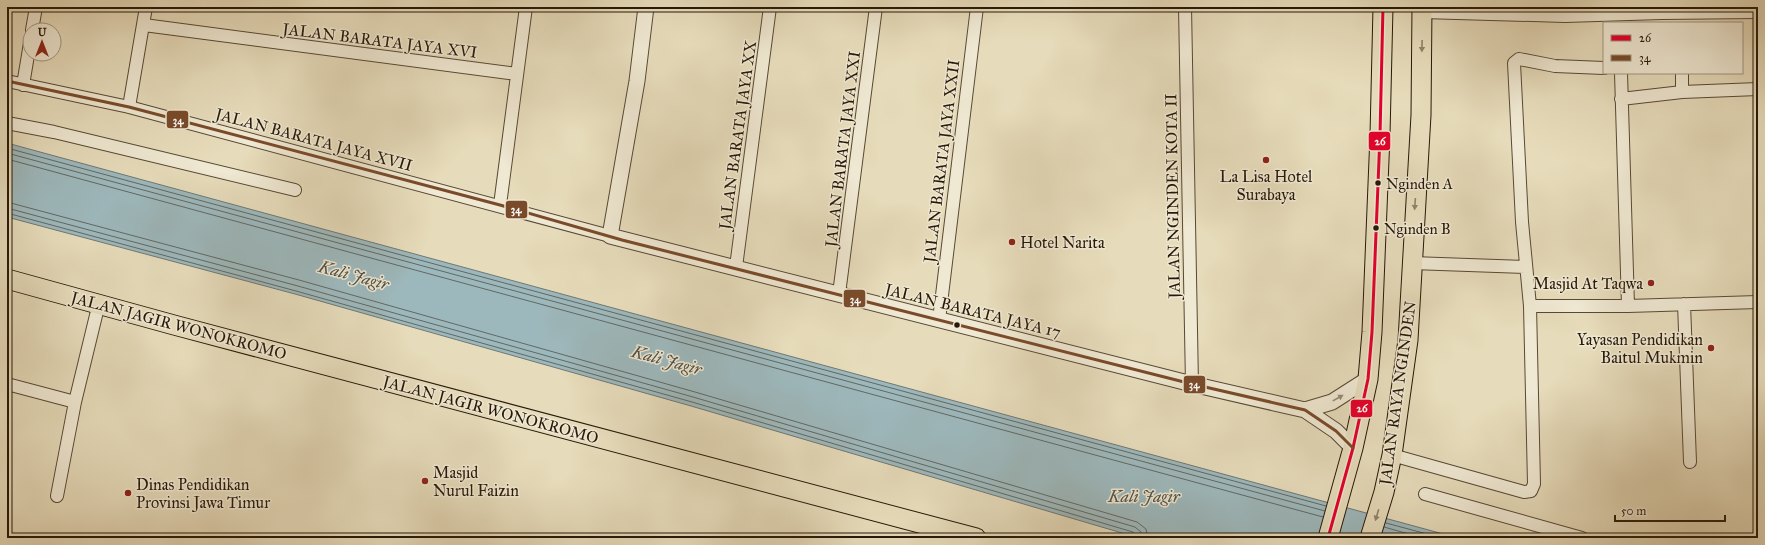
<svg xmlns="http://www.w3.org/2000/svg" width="1765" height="545" font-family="'IM FELL Great Primer',serif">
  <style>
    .water { fill: #9db8bc; stroke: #6e7874 }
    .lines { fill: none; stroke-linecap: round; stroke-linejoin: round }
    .shore { stroke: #626862; stroke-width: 1 }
    .minor-casing { stroke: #574935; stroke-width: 14 }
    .tertiary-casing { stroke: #574935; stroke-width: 17 }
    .primary-casing { stroke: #271809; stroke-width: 21 }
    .minor { stroke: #efe8d2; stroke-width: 12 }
    .tertiary { stroke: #efe8d2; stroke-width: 15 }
    .primary { stroke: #e6dbba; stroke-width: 19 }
    .bus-1-casing { stroke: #efe8d2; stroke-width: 6 }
    .bus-2-casing { stroke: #efe8d2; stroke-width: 6 }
    .bus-1 { stroke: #e4002b; stroke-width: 3 }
    .bus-2 { stroke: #7a4b2a; stroke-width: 3 }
    .oneway { fill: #90836a }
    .oneway2 { fill: #958a78 }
    .poi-dot { fill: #8f2418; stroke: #efe8d2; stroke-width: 1.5 }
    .bus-dot { fill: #271809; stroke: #efe8d2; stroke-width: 1.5 }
    .labels { text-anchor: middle; stroke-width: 3; stroke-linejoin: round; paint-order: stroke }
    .bus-label { font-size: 15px; fill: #271809; stroke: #efe8d2; text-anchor: start }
    .street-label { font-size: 16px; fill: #271809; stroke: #efe8d2 }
    .poi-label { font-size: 16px; fill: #271809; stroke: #efe8d2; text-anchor: start }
    .water-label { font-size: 17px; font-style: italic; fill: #505048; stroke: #efe8d2 }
    .line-badge { stroke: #efe8d2; stroke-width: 1.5 }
    .badge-label { font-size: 11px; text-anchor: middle; font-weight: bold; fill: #fff }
  </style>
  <rect width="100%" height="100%" fill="#e6dbba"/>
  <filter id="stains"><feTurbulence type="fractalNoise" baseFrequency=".005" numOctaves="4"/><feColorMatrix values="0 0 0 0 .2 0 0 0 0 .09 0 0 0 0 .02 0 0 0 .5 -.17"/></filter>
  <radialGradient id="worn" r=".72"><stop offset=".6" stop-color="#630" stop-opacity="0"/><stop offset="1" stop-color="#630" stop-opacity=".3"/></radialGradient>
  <path class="water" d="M 7,143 L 1458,538 L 1139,538 L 691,406 L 295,294 L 7,217 Z"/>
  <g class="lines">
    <path class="shore" d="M 7,148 L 1326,506
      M 7,153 L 1325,511
      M 7,159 L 1323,517
      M 7,202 L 299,280 L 695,392 L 1137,522 L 1146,529 L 1148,538
      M 7,208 L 298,286 L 693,397 L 1135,527 L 1141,532 L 1142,538
      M 7,213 L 296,291 L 692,402 L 1133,532 L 1137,538
      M 1386,523 L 1442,538
      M 1384,527 L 1423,538"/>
    <defs>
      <path id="minor" d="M 1185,7 L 1192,384
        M 1422,12 L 1565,16 L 1662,13 L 1758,12
        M 144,25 L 517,74
        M 32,30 L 36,7
        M 1621,73 L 1628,306
        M 1682,73 L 1682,92
        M 7,81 L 129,107 L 610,236
        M 23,85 L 30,43
        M 1621,99 L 1682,92 L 1758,89
        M 129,107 L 146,7
        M 7,123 L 54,132 L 295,190
        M 500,205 L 526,7
        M 1412,263 L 1525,267
        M 736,267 L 770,7
        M 839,294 L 876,7
        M 1684,304 L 1690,462
        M 1530,306 L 1628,306 L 1758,302
        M 939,320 L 977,7
        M 7,384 L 75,402
        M 1392,455 L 1524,492 L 1531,491 L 1534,484 L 1530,306 L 1522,222 L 1514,63 L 1519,59 L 1555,66 L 1604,68
        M 1425,494 L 1582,538
        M 57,496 L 75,402 L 99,303"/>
      <path id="tertiary" d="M 646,7 L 637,81 L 610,236 L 1192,384 L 1305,410 L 1336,431 L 1353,448
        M 1305,410 L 1332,402 L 1368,379"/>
      <path id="primary" d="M 7,279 L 174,325 L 976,538
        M 1328,538 L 1353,448 L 1368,379 L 1372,332 L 1380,135 L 1383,7
        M 1370,538 L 1384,492 L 1392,455 L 1408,340 L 1421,115 L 1422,7"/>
    </defs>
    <use href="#minor" class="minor-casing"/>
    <use href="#tertiary" class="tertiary-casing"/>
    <use href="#primary" class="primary-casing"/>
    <use href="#minor" class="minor"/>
    <use href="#tertiary" class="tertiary"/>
    <use href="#primary" class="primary"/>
    <defs>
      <path id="bus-1" d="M 1328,538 L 1353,448 L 1368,379 L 1372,332 L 1380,135 L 1383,7"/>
      <path id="bus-2" d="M 7,81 L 129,107 L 500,205 L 622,240 L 1192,384 L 1305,410 L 1336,431 L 1353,448"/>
    </defs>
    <use href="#bus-1" class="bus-1-casing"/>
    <use href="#bus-2" class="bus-2-casing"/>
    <use href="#bus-1" class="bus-1"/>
    <use href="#bus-2" class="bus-2"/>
  </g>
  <defs><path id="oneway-solid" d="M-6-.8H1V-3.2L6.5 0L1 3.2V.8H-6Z"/></defs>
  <g class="oneway">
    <use href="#oneway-solid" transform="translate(1422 46) rotate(91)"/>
    <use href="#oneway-solid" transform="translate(1415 204) rotate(94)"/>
    <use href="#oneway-solid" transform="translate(1377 515) rotate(107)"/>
  </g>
  <use class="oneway2" href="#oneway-solid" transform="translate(1338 398) rotate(-29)"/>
  <g class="poi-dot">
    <circle cx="1266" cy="160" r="4"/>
    <circle cx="1012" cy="242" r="4"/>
    <circle cx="1651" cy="283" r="4"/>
    <circle cx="1711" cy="348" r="4"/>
    <circle cx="425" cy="481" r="4"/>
    <circle cx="128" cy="493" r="4"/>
  </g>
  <g class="bus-dot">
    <circle cx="1378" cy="183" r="3.5"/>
    <circle cx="1376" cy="228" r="3.5"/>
    <circle cx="957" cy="325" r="3.5"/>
  </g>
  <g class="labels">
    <g class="bus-label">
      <text x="1386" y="189">Nginden A</text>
      <text x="1384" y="234">Nginden B</text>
    </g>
    <g class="street-label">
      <text transform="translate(380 40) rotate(7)" y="6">JALAN BARATA JAYA XVI</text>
      <text transform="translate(737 135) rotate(-82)" y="6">JALAN BARATA JAYA XX</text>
      <text transform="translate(314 139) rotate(15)" y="6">JALAN BARATA JAYA XVII</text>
      <text transform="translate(842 149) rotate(-83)" y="6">JALAN BARATA JAYA XXI</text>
      <text transform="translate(941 161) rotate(-83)" y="6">JALAN BARATA JAYA XXII</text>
      <text transform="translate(1172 196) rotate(-91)" y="6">JALAN NGINDEN KOTA II</text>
      <text transform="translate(973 310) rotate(14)" y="6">JALAN BARATA JAYA 17</text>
      <text transform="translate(179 325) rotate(15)" y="6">JALAN JAGIR WONOKROMO</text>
      <text transform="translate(1397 393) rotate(-82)" y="6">JALAN RAYA NGINDEN</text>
      <text transform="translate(491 409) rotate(15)" y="6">JALAN JAGIR WONOKROMO</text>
    </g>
    <g class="poi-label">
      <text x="1266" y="182" text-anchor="middle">La Lisa Hotel<tspan x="1266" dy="18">Surabaya</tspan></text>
      <text x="1020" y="248">Hotel Narita</text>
      <text x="1643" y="289" text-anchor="end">Masjid At Taqwa</text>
      <text x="1703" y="345" text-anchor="end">Yayasan Pendidikan<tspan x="1703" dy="18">Baitul Mukmin</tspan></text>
      <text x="433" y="478">Masjid<tspan x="433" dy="18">Nurul Faizin</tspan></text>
      <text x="136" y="490">Dinas Pendidikan<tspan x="136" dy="18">Provinsi Jawa Timur</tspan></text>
    </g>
    <g class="water-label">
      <text transform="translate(354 275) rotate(15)" y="6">Kali Jagir</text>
      <text transform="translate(667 360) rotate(15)" y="6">Kali Jagir</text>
      <text x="1144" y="502">Kali Jagir</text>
    </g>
  </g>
  <g class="line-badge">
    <rect x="166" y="110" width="23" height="19" rx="4" fill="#7a4b2a"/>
    <rect x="1368" y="131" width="23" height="20" rx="4" fill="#e4002b"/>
    <rect x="505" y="200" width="23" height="19" rx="4" fill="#7a4b2a"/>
    <rect x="843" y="289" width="23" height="19" rx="4" fill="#7a4b2a"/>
    <rect x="1183" y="375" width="23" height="19" rx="4" fill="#7a4b2a"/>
    <rect x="1350" y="399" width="23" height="19" rx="4" fill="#e4002b"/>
  </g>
  <g class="badge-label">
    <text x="178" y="124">34</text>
    <text x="1380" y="145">26</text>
    <text x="516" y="213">34</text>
    <text x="855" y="303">34</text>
    <text x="1194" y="388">34</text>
    <text x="1362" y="412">26</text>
  </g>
  <rect width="1765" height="545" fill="none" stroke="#e6dbba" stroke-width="24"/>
  <rect x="8" y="8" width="1749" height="529" fill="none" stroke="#271809" stroke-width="2"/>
  <rect x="12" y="12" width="1741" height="521" fill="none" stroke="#271809"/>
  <rect x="1603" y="22" width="140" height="52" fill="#efe8d2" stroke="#9f9582"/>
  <rect x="1611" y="35" width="20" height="6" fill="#e4002b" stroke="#9f9582"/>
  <text x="1639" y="42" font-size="12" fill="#271809">26</text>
  <rect x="1611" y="55" width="20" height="6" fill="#7a4b2a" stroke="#9f9582"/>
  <text x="1639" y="62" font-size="12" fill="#271809">34</text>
  <g transform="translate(42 42)"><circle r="19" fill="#efe8d2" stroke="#9f9582"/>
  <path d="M0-3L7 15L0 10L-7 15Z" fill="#8f2418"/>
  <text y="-6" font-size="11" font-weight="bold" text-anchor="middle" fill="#271809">U</text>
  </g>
  <path d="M1615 515v6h110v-6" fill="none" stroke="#271809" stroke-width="2"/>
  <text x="1621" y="515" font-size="12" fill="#271809" stroke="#efe8d2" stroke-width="3" paint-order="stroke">50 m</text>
  <rect width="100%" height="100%" filter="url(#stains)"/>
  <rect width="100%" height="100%" fill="url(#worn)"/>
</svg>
